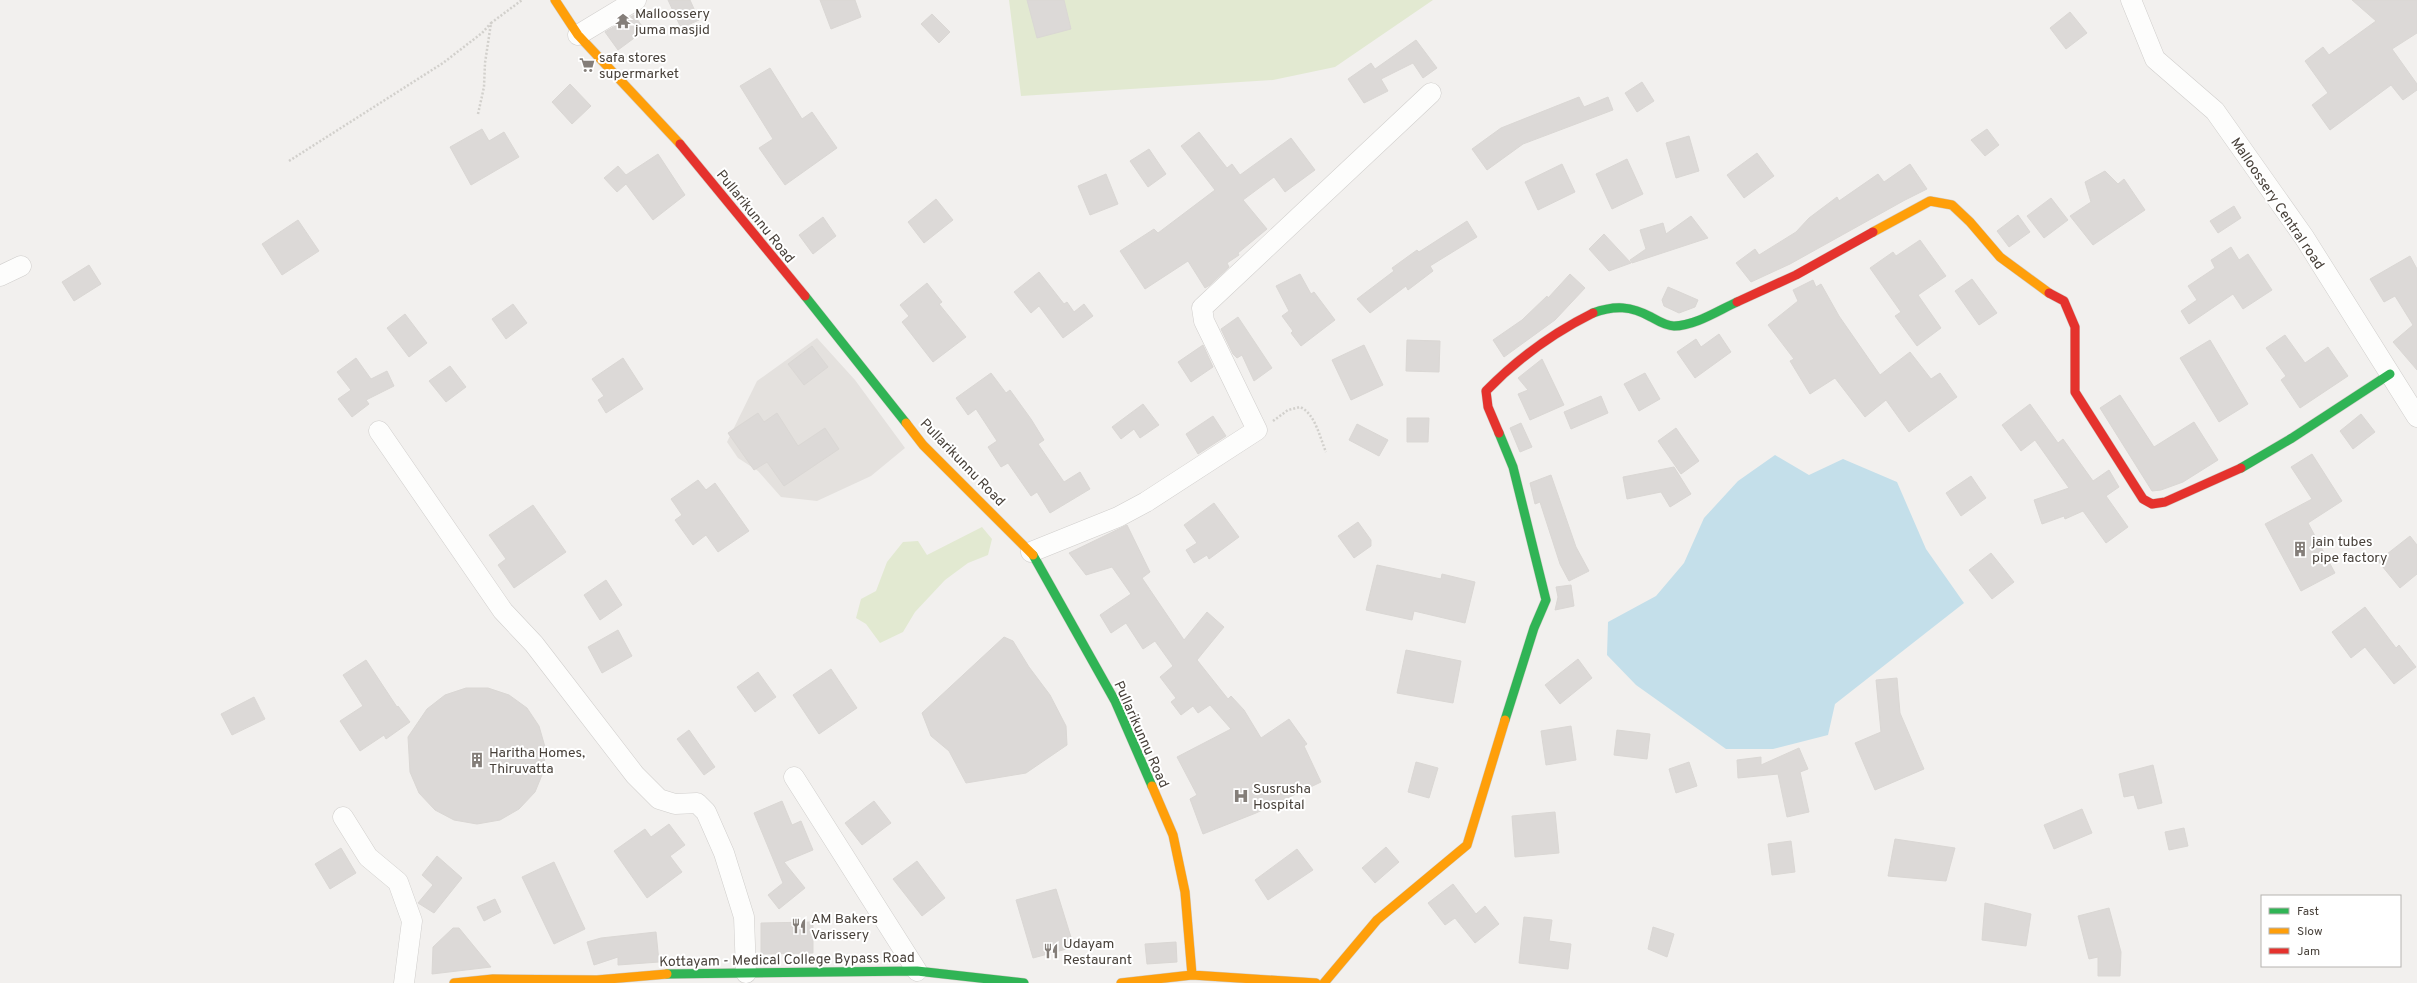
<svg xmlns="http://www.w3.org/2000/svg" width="2417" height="983" font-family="Overpass,sans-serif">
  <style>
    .industrial { fill: #e4e1de }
    .green { fill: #e2e9d1 }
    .water { fill: #c4dfea }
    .building { fill: #dcd9d7; stroke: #dad7d4 }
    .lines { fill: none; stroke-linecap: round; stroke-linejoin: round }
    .street-casing { stroke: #d0cecc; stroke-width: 21 }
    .fast-casing { stroke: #d0ccc6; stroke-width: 10 }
    .slow-casing { stroke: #d0ccc6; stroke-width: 10 }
    .jam-casing { stroke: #d0ccc6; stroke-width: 10 }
    .path { stroke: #d2d0cc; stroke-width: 2.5; stroke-dasharray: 2 2; stroke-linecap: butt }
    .street { stroke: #fdfdfc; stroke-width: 20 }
    .fast { stroke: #30b455; stroke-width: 9 }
    .slow { stroke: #ff9f0a; stroke-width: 9 }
    .jam { stroke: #e5322d; stroke-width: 9 }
    .labels { text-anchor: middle; stroke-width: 4; stroke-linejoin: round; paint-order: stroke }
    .poi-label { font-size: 14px; fill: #48413a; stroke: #fff; text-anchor: start }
    .street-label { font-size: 14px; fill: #48413a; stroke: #fff }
  </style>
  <rect width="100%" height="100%" fill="#f2f0ee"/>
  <path class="industrial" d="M 817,338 L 855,380 L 905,448 L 871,476 L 817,501 L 781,497 L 758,471 L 738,458 L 727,442 L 757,381 Z"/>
  <path class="green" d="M 1009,0 L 1433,0 L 1335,67 L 1273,80 L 1021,96 Z
    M 982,527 L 992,539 L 988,555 L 968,563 L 945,580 L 915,612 L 903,632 L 880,643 L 866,624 L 856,618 L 861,599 L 876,591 L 887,562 L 903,542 L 918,541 L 927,555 Z"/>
  <path class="water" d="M 1775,455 L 1809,475 L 1843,459 L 1897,482 L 1926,549 L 1964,603 L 1835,704 L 1828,735 L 1773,749 L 1726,749 L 1636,685 L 1607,655 L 1608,622 L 1656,596 L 1684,563 L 1704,518 L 1738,481 Z"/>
  <path class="building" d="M 668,0 L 690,0 L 699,20 L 681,28 Z
    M 820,0 L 855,0 L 861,17 L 831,29 Z
    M 1027,0 L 1064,0 L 1071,29 L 1037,38 Z
    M 2352,0 L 2417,0 L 2417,33 L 2392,49 L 2417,84 L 2417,90 L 2403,100 L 2391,85 L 2330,130 L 2312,105 L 2328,93 L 2305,61 L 2323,47 L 2329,55 L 2376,21 Z
    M 2070,12 L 2087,33 L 2066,49 L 2050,28 Z
    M 932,14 L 950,32 L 939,43 L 921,24 Z
    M 634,15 L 645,30 L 618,50 L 605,32 Z
    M 1416,40 L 1437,68 L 1423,78 L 1413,63 L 1381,79 L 1388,91 L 1364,103 L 1348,79 L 1371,63 L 1375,69 Z
    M 770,68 L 802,119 L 812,112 L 837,148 L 785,185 L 759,148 L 773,139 L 740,86 Z
    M 1642,82 L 1654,101 L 1637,112 L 1625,93 Z
    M 570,84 L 591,106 L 572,124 L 552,102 Z
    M 1579,97 L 1584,107 L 1608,97 L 1613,110 L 1523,144 L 1487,170 L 1472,149 L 1501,128 Z
    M 482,129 L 489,141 L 504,132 L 519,157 L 471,185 L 450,147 Z
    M 1987,129 L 1999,145 L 1985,156 L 1971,140 Z
    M 1199,132 L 1227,168 L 1232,164 L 1240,175 L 1291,138 L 1315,170 L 1285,192 L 1274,177 L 1243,200 L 1267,229 L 1238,253 L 1239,255 L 1227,263 L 1229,267 L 1210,285 L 1205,288 L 1188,261 L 1145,289 L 1120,251 L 1154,229 L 1158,233 L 1215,190 L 1181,146 Z
    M 1689,136 L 1699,171 L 1676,178 L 1666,143 Z
    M 1149,149 L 1166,174 L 1148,187 L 1130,161 Z
    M 1757,153 L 1774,176 L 1744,198 L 1727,175 Z
    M 658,154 L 685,195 L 653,220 L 626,184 L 617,192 L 604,178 L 618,166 L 626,175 Z
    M 1627,159 L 1643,194 L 1612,209 L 1596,174 Z
    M 1562,164 L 1575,192 L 1538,210 L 1525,182 Z
    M 1910,164 L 1927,189 L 1905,200 L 1790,264 L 1751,282 L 1736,263 L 1755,249 L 1759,255 L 1796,232 L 1809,218 L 1837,197 L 1839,201 L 1878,174 L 1884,182 Z
    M 2105,171 L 2118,184 L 2124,179 L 2145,210 L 2093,245 L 2070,216 L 2091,202 L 2085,182 Z
    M 1106,174 L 1118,204 L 1090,215 L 1078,186 Z
    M 2051,198 L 2068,220 L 2044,238 L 2027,216 Z
    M 936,199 L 953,220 L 924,243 L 908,222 Z
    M 2234,206 L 2241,218 L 2218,233 L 2210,221 Z
    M 2018,215 L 2030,232 L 2009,247 L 1997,231 Z
    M 1691,216 L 1708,238 L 1632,263 L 1630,260 L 1646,249 L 1640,230 L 1663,223 L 1666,234 Z
    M 823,217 L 836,236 L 813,254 L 799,235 Z
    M 298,220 L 319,251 L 282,275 L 262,244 Z
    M 1467,221 L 1477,237 L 1430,266 L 1433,271 L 1408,290 L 1406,286 L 1370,313 L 1357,299 L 1394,271 L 1392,268 L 1417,250 L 1419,252 Z
    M 1604,234 L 1631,263 L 1609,271 L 1589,249 Z
    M 1920,240 L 1946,276 L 1918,295 L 1941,328 L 1917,346 L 1895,316 L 1901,312 L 1870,268 L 1893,252 L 1896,256 Z
    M 2231,247 L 2239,260 L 2248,254 L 2272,290 L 2243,309 L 2233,294 L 2189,324 L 2181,311 L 2197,300 L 2188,286 L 2215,268 L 2211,260 Z
    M 2410,256 L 2417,269 L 2417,370 L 2393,342 L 2413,325 L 2395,296 L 2384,302 L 2370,279 Z
    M 89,265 L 101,284 L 74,301 L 62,282 Z
    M 1039,272 L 1064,304 L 1067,302 L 1074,312 L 1084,304 L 1093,316 L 1063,338 L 1039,306 L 1031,313 L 1014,292 Z
    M 1300,274 L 1311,294 L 1314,292 L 1335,320 L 1301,346 L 1291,333 L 1293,331 L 1282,316 L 1289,311 L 1276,286 Z
    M 1570,274 L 1585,288 L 1555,320 L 1504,357 L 1493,340 L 1522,320 L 1547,296 L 1548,298 Z
    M 1972,279 L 1997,313 L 1979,325 L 1955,291 Z
    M 1813,280 L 1816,287 L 1821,284 L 1839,316 L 1880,375 L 1910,352 L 1931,379 L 1940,373 L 1957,397 L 1909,432 L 1886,400 L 1865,417 L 1835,378 L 1810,394 L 1790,361 L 1794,359 L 1768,325 L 1798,301 L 1793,290 Z
    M 927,283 L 942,302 L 939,304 L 966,337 L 933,362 L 902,322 L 909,316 L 900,305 Z
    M 1668,287 L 1698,300 L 1695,307 L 1679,313 L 1664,306 L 1662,300 Z
    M 513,304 L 527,323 L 506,339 L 492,319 Z
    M 405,314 L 427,343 L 409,357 L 387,328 Z
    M 1238,317 L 1272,368 L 1254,381 L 1242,355 L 1237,358 L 1233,354 L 1221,329 Z
    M 1719,334 L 1731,352 L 1695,378 L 1677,352 L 1696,339 L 1701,347 Z
    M 2285,335 L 2305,363 L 2328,347 L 2348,376 L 2300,408 L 2281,380 L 2286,376 L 2266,348 Z
    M 1407,340 L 1440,341 L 1439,372 L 1406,371 Z
    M 2210,340 L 2248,404 L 2219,422 L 2180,358 Z
    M 1203,345 L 1213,367 L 1191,382 L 1178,362 Z
    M 1364,345 L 1383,385 L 1351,400 L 1332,360 Z
    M 812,346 L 828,367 L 804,385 L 788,364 Z
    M 356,358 L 371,379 L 387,371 L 394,386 L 366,400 L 369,404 L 352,417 L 338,399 L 351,390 L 337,372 Z
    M 623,358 L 643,389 L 606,413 L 598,400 L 604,396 L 592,379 Z
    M 1542,359 L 1564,405 L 1530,420 L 1518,394 L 1528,390 L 1518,378 Z
    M 450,366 L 466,387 L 446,402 L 429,381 Z
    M 991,373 L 1006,393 L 1010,390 L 1031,419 L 1044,440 L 1038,444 L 1064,482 L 1080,472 L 1090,489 L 1050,513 L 1037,492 L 1031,496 L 1008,463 L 1001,467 L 988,447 L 997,441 L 976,409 L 968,415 L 956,398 Z
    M 1645,373 L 1660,399 L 1639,411 L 1624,384 Z
    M 2120,395 L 2154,447 L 2194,422 L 2218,460 L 2183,482 L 2161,490 L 2152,491 L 2100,408 Z
    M 1601,396 L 1608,413 L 1571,429 L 1564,412 Z
    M 1143,404 L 1159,425 L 1140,438 L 1134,429 L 1121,439 L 1112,427 Z
    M 2030,404 L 2058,443 L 2063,439 L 2093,481 L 2109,470 L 2119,487 L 2106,496 L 2128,527 L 2106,543 L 2083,511 L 2065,519 L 2064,516 L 2042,524 L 2034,500 L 2069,488 L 2035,440 L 2021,451 L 2002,425 Z
    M 758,413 L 764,422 L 777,413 L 798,446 L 825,428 L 839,449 L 784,486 L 767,462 L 754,470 L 728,433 Z
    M 2361,414 L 2375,432 L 2353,449 L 2340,431 Z
    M 1213,416 L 1226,436 L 1198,454 L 1186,434 Z
    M 1407,418 L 1429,418 L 1428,442 L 1407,442 Z
    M 1521,423 L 1532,447 L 1520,452 L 1510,428 Z
    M 1357,424 L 1388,440 L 1379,456 L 1349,440 Z
    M 1676,428 L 1699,461 L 1681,474 L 1658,441 Z
    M 2312,454 L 2342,501 L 2308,523 L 2335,573 L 2301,591 L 2265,524 L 2312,499 L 2291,467 Z
    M 1674,467 L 1691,494 L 1670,507 L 1661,492 L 1627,499 L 1623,477 Z
    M 1551,475 L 1576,547 L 1589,571 L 1569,581 L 1560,564 L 1540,502 L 1535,504 L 1530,483 Z
    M 1971,476 L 1986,498 L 1961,516 L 1946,493 Z
    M 698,480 L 706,490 L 715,483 L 749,531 L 718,552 L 706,535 L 693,545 L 675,520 L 682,515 L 671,499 Z
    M 1214,503 L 1239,537 L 1209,559 L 1207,555 L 1194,563 L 1186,550 L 1197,543 L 1184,525 Z
    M 533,505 L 566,552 L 514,588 L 498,565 L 506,559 L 489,535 Z
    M 1358,522 L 1371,540 L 1371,546 L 1354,558 L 1338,536 Z
    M 1127,525 L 1150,572 L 1142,578 L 1184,640 L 1207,612 L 1224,627 L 1197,660 L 1228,699 L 1231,696 L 1244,710 L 1261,738 L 1289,719 L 1307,744 L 1304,746 L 1321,782 L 1256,813 L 1203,834 L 1190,799 L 1197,795 L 1177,757 L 1231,729 L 1210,705 L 1198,713 L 1193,706 L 1181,715 L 1171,702 L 1176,698 L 1160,677 L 1173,666 L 1155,641 L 1143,649 L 1126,623 L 1111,633 L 1100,615 L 1131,594 L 1112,567 L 1086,575 L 1069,553 Z
    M 2410,536 L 2417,545 L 2417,574 L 2400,588 L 2378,561 Z
    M 1991,553 L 2014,582 L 1992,599 L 1969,570 Z
    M 1377,565 L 1441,579 L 1442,574 L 1475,582 L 1465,623 L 1414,611 L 1412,620 L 1366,610 Z
    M 606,580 L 622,605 L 600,620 L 584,595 Z
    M 1571,585 L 1574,606 L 1555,610 L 1558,597 L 1556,587 Z
    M 2365,607 L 2396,648 L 2399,645 L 2416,667 L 2394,684 L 2365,647 L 2351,658 L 2332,632 Z
    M 618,630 L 632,656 L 602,673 L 588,647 Z
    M 1004,637 L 1013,641 L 1029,667 L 1050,695 L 1066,726 L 1067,745 L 1026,773 L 966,783 L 949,751 L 931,736 L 922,713 Z
    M 1406,650 L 1461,661 L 1453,703 L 1397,693 Z
    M 1578,659 L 1592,678 L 1560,704 L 1545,685 Z
    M 366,660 L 397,707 L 398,706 L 410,722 L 386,739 L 384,735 L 360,751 L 340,721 L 363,706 L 343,675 Z
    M 831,669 L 857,708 L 819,734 L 793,695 Z
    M 758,672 L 776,697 L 755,712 L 737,687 Z
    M 1897,678 L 1900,713 L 1924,769 L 1875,790 L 1855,743 L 1881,732 L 1876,680 Z
    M 466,688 L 488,688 L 509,695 L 527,708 L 539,726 L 545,747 L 544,770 L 535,792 L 519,809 L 500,820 L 477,824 L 454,820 L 435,810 L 419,793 L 410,772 L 408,737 L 427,709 L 445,695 Z
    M 254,697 L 265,719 L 232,735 L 221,714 Z
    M 1571,726 L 1576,760 L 1546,765 L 1541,731 Z
    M 689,730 L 715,767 L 704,775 L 677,739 Z
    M 1617,730 L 1650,734 L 1647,759 L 1614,755 Z
    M 1799,748 L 1808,769 L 1800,772 L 1809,812 L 1787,817 L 1778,774 L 1738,778 L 1737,760 L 1761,757 L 1761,765 Z
    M 1416,762 L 1438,768 L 1429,798 L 1408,792 Z
    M 1689,762 L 1697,786 L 1676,793 L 1669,769 Z
    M 2153,765 L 2162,803 L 2138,809 L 2134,795 L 2124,797 L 2119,774 Z
    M 782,801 L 792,825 L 801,821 L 813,850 L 784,862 L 805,888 L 779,909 L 768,895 L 783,883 L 754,813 Z
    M 874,801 L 891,823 L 862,845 L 845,823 Z
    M 2082,809 L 2092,833 L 2054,849 L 2044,825 Z
    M 1555,812 L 1559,853 L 1515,857 L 1512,816 Z
    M 669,824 L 685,845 L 670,856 L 682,872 L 647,898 L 614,851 L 645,829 L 651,837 Z
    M 2184,828 L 2188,846 L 2169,850 L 2165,832 Z
    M 1895,839 L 1955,848 L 1946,881 L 1888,876 Z
    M 1791,841 L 1795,872 L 1772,875 L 1768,844 Z
    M 1386,847 L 1399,862 L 1375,883 L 1362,868 Z
    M 341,848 L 356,873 L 330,889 L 315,864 Z
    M 1297,849 L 1313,870 L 1268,900 L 1255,880 Z
    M 437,856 L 462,878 L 434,913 L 418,903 L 433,885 L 422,875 Z
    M 917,861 L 945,898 L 922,916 L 893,879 Z
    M 554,862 L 585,929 L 554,944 L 522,877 Z
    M 1453,884 L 1476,914 L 1485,906 L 1499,924 L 1475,943 L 1455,918 L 1445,925 L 1428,903 Z
    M 1056,889 L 1074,947 L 1033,958 L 1016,900 Z
    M 495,899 L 501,912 L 484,921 L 477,907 Z
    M 1985,903 L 2031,914 L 2026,946 L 1982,940 Z
    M 2109,908 L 2121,952 L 2120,976 L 2098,976 L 2098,957 L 2089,959 L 2078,916 Z
    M 1524,917 L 1552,920 L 1549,941 L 1571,944 L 1568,969 L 1519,963 Z
    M 813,922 L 813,953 L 761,954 L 761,923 Z
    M 1653,927 L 1674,934 L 1667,957 L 1648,949 Z
    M 453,928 L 459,928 L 491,967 L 432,974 L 433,947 Z
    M 656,932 L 659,962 L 618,965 L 618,957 L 594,965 L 587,942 L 601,938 Z
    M 1176,942 L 1177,962 L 1147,964 L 1145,944 Z"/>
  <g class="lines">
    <defs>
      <path id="street" d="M 2131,0 L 2155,59 L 2215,111 L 2304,237 L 2417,417
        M 578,35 L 636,0
        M 0,276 L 21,266
        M 379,431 L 503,611 L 534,644 L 635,775 L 659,799 L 675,804 L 697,803 L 706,812 L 724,853 L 744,917 L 746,973
        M 1031,552 L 1118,517 L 1146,502 L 1257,430 L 1204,321 L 1202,308 L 1431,93
        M 794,777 L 917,971
        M 343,817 L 368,857 L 398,882 L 412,921 L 404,983"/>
      <path id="fast" d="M 805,296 L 906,423
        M 1593,313 C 1615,305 1631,306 1651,317 C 1658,321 1666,326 1674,326 C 1695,326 1719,310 1737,302
        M 1499,433 L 1513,467 L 1546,600 L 1534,628 L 1505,720
        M 2241,468 L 2292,438 L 2390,374
        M 1033,555 L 1115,701 L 1152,786
        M 667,974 L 917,971 L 1024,983"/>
      <path id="slow" d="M 555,0 L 578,35 L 680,144
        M 1873,232 L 1930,201 L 1952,205 L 1970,222 L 2000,257 L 2049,293
        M 906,423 L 923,445 L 1033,555
        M 1152,786 L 1173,835 L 1185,892 L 1192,975
        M 454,983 L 493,979 L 597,980 L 667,974
        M 1121,983 L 1192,975 L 1316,983
        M 1324,983 L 1377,920 L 1467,845 L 1505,720"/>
      <path id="jam" d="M 680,144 L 805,296
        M 2049,293 L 2064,301 L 2075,327 L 2075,392 L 2143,499 L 2152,504 L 2165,502 L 2241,468
        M 1737,302 L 1796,275 L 1873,232
        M 1499,433 L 1488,407 L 1486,391 C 1517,359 1553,333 1593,313"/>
    </defs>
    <use href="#street" class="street-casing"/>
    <use href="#fast" class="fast-casing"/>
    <use href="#slow" class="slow-casing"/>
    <use href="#jam" class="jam-casing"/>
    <path class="path" d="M 478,114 L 484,87 L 485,63 L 491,23 L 522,0
      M 289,161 L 443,63 L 482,33 L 491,23
      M 1273,421 L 1288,410 L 1300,407 C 1315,413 1320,438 1326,452"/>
    <use href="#street" class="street"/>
    <use href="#fast" class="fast"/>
    <use href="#slow" class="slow"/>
    <use href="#jam" class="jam"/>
  </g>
  <defs>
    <symbol id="temple-bare" viewBox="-9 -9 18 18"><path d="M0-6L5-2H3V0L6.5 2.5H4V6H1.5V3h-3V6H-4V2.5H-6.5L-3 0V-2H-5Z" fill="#847e79" stroke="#fff" stroke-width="2.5" paint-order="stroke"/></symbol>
    <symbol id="supermarket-bare" viewBox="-9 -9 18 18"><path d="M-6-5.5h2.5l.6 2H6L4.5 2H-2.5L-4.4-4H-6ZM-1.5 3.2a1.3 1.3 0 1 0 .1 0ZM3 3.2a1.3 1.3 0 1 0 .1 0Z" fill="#847e79" stroke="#fff" stroke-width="2.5" paint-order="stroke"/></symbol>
    <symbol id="building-bare" viewBox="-9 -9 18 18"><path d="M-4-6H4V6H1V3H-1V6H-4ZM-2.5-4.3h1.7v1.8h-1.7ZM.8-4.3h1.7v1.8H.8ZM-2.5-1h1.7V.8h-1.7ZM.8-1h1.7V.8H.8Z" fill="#847e79" stroke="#fff" stroke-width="2.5" paint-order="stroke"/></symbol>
    <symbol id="hospital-bare" viewBox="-9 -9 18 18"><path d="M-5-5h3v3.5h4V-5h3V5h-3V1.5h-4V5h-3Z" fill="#847e79" stroke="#fff" stroke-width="2.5" paint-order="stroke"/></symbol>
    <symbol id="restaurant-bare" viewBox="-9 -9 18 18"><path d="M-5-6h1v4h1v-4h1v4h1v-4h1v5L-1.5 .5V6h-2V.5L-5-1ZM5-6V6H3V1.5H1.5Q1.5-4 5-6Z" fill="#847e79" stroke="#fff" stroke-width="2.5" paint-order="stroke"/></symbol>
  </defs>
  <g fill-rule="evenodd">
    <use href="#temple-bare" x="612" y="10" width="22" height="22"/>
    <use href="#supermarket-bare" x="576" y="54" width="22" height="22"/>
    <use href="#building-bare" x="2289" y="538" width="22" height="22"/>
    <use href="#building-bare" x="466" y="749" width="22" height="22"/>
    <use href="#hospital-bare" x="1230" y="785" width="22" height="22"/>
    <use href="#restaurant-bare" x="788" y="915" width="22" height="22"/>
    <use href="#restaurant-bare" x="1040" y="940" width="22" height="22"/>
  </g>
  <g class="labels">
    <g class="poi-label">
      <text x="635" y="18">Malloossery<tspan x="635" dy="16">juma masjid</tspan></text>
      <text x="599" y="62">safa stores<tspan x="599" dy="16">supermarket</tspan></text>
      <text x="2312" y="546">jain tubes<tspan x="2312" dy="16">pipe factory</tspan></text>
      <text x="489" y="757">Haritha Homes,<tspan x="489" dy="16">Thiruvatta</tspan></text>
      <text x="1253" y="793">Susrusha<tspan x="1253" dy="16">Hospital</tspan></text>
      <text x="811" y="923">AM Bakers<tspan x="811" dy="16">Varissery</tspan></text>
      <text x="1063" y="948">Udayam<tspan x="1063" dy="16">Restaurant</tspan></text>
    </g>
    <g class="street-label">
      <text transform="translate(2278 203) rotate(56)" y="5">Malloossery Central road</text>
      <text transform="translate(756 216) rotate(51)" y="5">Pullarikunnu Road</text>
      <text transform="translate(963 462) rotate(46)" y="5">Pullarikunnu Road</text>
      <text transform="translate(1142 734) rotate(66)" y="5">Pullarikunnu Road</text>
      <text transform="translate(787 959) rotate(-1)" y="5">Kottayam - Medical College Bypass Road</text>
    </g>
  </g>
  <rect x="2261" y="895" width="140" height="72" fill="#ffffff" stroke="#b6b3b0"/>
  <rect x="2269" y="908" width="20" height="6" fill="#30b455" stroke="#b6b3b0"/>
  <text x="2297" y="915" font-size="12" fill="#48413a">Fast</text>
  <rect x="2269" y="928" width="20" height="6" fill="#ff9f0a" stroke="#b6b3b0"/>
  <text x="2297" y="935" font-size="12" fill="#48413a">Slow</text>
  <rect x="2269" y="948" width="20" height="6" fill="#e5322d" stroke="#b6b3b0"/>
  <text x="2297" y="955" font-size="12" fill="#48413a">Jam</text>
</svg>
